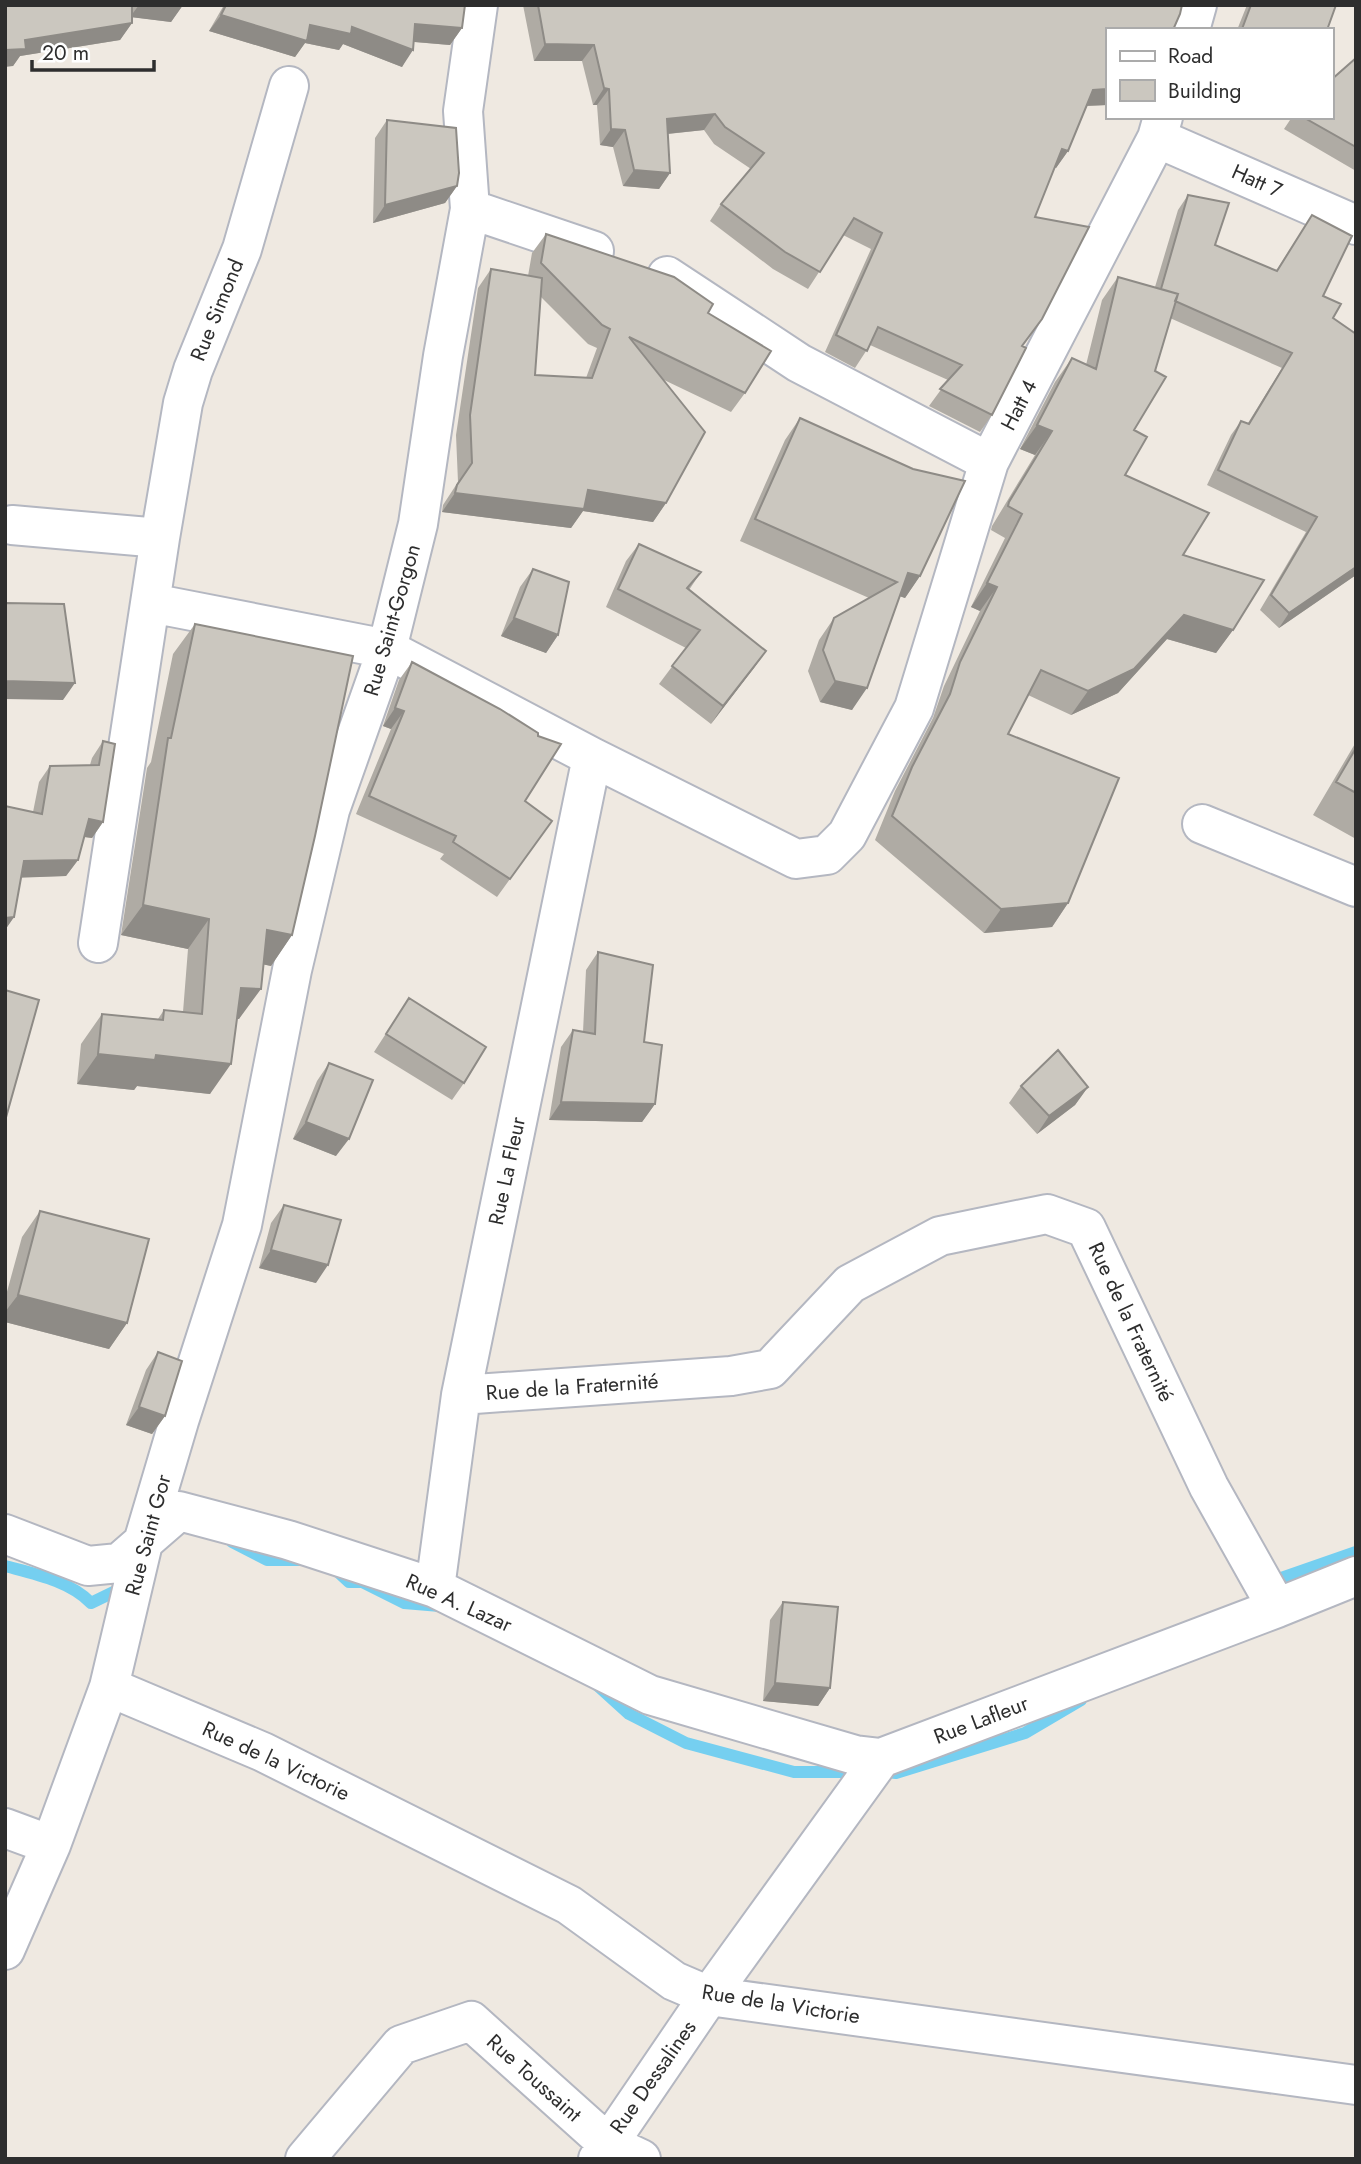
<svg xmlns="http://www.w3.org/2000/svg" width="1361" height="2164" font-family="Jost,sans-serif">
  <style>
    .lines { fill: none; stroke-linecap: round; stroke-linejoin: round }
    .stream { stroke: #75cff0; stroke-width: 12 }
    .minor-casing { stroke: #b4b7c1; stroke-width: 42 }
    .minor { stroke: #fff; stroke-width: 38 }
    .wall { fill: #afaba4; fill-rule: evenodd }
    .shaded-wall { fill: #8e8b86 }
    .building { fill: #cbc7bf; stroke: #8e8b86; stroke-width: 2 }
    .labels { text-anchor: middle; stroke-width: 5; stroke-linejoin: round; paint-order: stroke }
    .street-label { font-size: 21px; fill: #2e2e2e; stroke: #fff }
  </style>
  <rect width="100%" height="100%" fill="#efe9e1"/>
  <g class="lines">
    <path class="stream" d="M 232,1542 L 267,1560 L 304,1560
      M 5,1566 C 35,1574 70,1581 91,1603 L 124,1587
      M 335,1569 L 349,1582 L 362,1582 L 404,1603 L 440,1606
      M 1267,1583 L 1356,1552
      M 597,1685 L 629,1714 L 686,1743 L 794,1772 L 861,1772
      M 886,1772 L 896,1773 L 1025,1733 L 1081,1700"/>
    <defs>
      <path id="minor" d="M 1190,30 L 1197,5
        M 1157,138 L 1356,225
        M 470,209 L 594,251
        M 667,276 L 799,363 L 989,462
        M 12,525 L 160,538 L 98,943
        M 160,538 L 183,403 L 193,370 L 242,249 L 289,86
        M 151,603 L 387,649 L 592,757 L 796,859 L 827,855 L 847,835 L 914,708 L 989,462 L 1157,138 L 1163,117
        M 1202,824 L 1356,887
        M 461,1395 L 731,1376 L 770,1369 L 850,1284 L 940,1236 L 1047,1214 L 1086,1228 L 1209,1487 L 1277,1608
        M 5,1534 L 88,1566 L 119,1563 L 179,1511 L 288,1540 L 435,1588 L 650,1695 L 855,1755 L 881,1758
        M 435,1588 L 461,1395 L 592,757
        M 109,1687 L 263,1752 L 569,1905 L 674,1981 L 709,1996 L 1356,2085
        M 5,1828 L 51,1845
        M 5,1950 L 51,1845 L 109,1687 L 144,1539 L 179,1421 L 242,1225 L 292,970 L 330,810 L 387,649 L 418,524 L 443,356 L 470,209 L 463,111 L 478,5
        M 305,2159 L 401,2045 L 471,2021 L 607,2143 L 641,2159
        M 598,2159 L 709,1996 L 881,1758 L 1277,1608 L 1356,1576"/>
    </defs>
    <use href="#minor" class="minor-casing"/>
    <use href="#minor" class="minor"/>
  </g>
  <path class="wall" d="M 5,5 L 132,8 L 132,5 L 183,5 L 171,22 L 132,17 L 132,23 L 120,40 L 20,56 L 13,66 Z
    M 224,5 L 465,5 L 462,28 L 450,45 L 414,42 L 402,67 L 343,44 L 339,50 L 305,43 L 295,57 L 209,31 Z
    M 523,5 L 1182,5 L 1107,30 L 1107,105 L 1087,106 L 1068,151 L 1056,168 L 1055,167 L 1035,217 L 1022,346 L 992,415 L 980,432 L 929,406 L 948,380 L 870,345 L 855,368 L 825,352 L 871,249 L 843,235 L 808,289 L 773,269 L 710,221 L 721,204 L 751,169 L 714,144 L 704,130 L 668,134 L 670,173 L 659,189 L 623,186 L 613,147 L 600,145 L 597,105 L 593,105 L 582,61 L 534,61 Z
    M 1247,5 L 1336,5 L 1327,30 L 1237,30 Z
    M 1356,58 L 1356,171 L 1284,129 L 1292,117 L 1331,117 Z
    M 387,120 L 457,186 L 445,203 L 373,223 L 375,138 Z
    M 1188,195 L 1215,245 L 1276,271 L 1312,215 L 1323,296 L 1333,318 L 1356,575 L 1279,628 L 1260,610 L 1306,532 L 1207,485 L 1231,435 L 1241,421 L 1248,423 L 1282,368 L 1170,318 L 1134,430 L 1125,475 L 1183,555 L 1233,630 L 1216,653 L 1167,639 L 1118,693 L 1071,715 L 1028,695 L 1008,734 L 1068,903 L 1052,927 L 984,933 L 875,840 L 895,791 L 933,718 L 944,686 L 980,611 L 971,607 L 1005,538 L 991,530 L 992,526 L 1035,455 L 1020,449 L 1055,382 L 1072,358 L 1086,365 L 1102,300 L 1118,277 L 1155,287 L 1178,210 Z
    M 546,234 L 708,313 L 745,393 L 731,412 L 662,379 L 666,503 L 653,522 L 583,511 L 571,528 L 442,512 L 443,505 L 458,482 L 456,435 L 478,288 L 491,269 L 528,276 L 532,253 ZM 541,297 L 588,344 L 597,348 L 586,378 L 535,375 Z
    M 800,418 L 920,576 L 905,598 L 900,596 L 852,710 L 820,702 L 808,671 L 819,640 L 834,618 L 869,598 L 740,541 L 785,440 Z
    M 639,544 L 701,572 L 689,590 L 766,651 L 711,724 L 659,684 L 686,648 L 606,607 L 626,561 Z
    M 533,569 L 558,635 L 546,653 L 501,636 L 520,587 Z
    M 195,624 L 292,935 L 271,966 L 263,964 L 239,1019 L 237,1019 L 210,1094 L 137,1086 L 134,1090 L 77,1084 L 81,1044 L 102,1014 L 158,1019 L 164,1010 L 183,1012 L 188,949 L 121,935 L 147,768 L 151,762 L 173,654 Z
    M 412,662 L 525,801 L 552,821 L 497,897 L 440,859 L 444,854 L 356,814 L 391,729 L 383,726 L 399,680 Z
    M 103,741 L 103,822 L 92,838 L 84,837 L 78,860 L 66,876 L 21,877 L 14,917 L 5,930 L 5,806 L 33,812 L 39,782 L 50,766 L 90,765 L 92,758 Z
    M 1356,742 L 1356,839 L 1313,815 Z
    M 598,952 L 655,1104 L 642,1122 L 549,1120 L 561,1047 L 573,1030 L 583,1032 L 586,970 Z
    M 409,998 L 464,1083 L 452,1100 L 374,1052 Z
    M 329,1063 L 336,1156 L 293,1139 L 317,1081 Z
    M 1021,1086 L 1088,1087 L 1075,1105 L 1037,1134 L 1009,1103 Z
    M 284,1205 L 316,1283 L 259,1268 L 271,1223 Z
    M 40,1211 L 127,1323 L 109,1349 L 5,1322 L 5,1299 L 22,1237 Z
    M 158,1352 L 165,1416 L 152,1434 L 126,1425 L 146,1370 Z
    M 783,1602 L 830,1688 L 818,1706 L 763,1701 L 770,1620 Z"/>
  <path class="shaded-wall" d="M 139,5 L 183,5 L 171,22 L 130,17 Z
    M 221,15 L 310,25 L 352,27 L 413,50 L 402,67 L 343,44 L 339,50 L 305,43 L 295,57 L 209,31 Z
    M 132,23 L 120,40 L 20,56 L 13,66 L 5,67 L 5,50 L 25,40 Z
    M 415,24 L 462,28 L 450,45 L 404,41 Z
    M 545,44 L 594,45 L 582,61 L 534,61 Z
    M 604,88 L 609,89 L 597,105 L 593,105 Z
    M 1107,89 L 1107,105 L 1082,106 L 1093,90 Z
    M 715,114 L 704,130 L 656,135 L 667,119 Z
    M 611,129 L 625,130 L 613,147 L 600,145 Z
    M 1062,149 L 1068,151 L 1056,168 L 1051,165 Z
    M 634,170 L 670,173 L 659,189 L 623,186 Z
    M 457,186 L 445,203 L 373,223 L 385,205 Z
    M 1037,425 L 1052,431 L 1035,455 L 1020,449 Z
    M 588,490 L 666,503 L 653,522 L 583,511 L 571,528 L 442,512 L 455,493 Z
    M 1356,567 L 1356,575 L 1279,628 L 1289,613 Z
    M 908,573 L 920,576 L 905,598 L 893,594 Z
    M 987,583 L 997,587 L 980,611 L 971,607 Z
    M 1184,615 L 1233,630 L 1216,653 L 1167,639 L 1118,693 L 1071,715 L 1088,691 Z
    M 514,618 L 558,635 L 546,653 L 501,636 Z
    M 766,651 L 754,668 L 711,724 L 723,706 Z
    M 5,681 L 75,683 L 63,700 L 5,699 Z
    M 835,681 L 867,688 L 852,710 L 820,702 Z
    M 395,708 L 404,711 L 391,729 L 383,726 Z
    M 89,819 L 103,822 L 92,838 L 78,836 Z
    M 78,860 L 66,876 L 13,878 L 24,861 Z
    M 1068,903 L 1052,927 L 984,933 L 1001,909 Z
    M 143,905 L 209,919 L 188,949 L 121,935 Z
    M 14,917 L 5,930 L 5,918 Z
    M 267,930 L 292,935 L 271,966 L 246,961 Z
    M 241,988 L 261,989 L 239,1019 L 220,1018 Z
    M 98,1054 L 156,1055 L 231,1064 L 210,1094 L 137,1086 L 134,1090 L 77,1084 Z
    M 1088,1087 L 1075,1105 L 1037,1134 L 1049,1116 Z
    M 561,1102 L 655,1104 L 642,1122 L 549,1120 Z
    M 306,1122 L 349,1139 L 336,1156 L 293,1139 Z
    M 271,1250 L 328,1265 L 316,1283 L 259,1268 Z
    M 18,1295 L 127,1323 L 109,1349 L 5,1322 L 5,1312 Z
    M 139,1407 L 165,1416 L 152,1434 L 126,1425 Z
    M 775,1683 L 830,1688 L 818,1706 L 763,1701 Z"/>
  <path class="building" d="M 5,5 L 132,5 L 132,23 L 25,40 L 26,49 L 5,50 Z
    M 226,5 L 465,5 L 462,28 L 415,24 L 413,50 L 352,27 L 351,34 L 310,25 L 307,41 L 221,15 Z
    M 538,5 L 1182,5 L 1180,14 L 1173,30 L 1107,30 L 1107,89 L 1093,90 L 1068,151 L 1062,149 L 1035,217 L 1089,227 L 1042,319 L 1022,346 L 1026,348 L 992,415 L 940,389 L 962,365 L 878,327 L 867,351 L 836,335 L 882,233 L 854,218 L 820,272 L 785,252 L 721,204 L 764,153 L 725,127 L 715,114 L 667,119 L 670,173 L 634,170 L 625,130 L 611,129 L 609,89 L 604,88 L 594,45 L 545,44 Z
    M 1251,5 L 1336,5 L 1327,30 L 1242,29 Z
    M 1356,58 L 1356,147 L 1303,117 L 1331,117 L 1331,80 Z
    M 387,120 L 456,128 L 459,173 L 457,186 L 385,205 Z
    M 1188,195 L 1229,203 L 1215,245 L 1277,271 L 1312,215 L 1352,236 L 1323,296 L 1341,304 L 1333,318 L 1356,334 L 1356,567 L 1289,613 L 1271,595 L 1317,517 L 1218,470 L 1241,421 L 1249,424 L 1292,353 L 1175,301 L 1178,294 L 1161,289 Z
    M 546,234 L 674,277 L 713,304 L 708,313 L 771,351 L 745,393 L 629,337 L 705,432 L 666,503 L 588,490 L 584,509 L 455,493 L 457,485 L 472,463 L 470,415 L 491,269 L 542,278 L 535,375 L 592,378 L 610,329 L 602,325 L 541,263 Z
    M 1118,277 L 1178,294 L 1155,371 L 1166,377 L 1134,430 L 1147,437 L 1125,475 L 1209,513 L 1183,555 L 1264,580 L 1233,630 L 1184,615 L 1134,669 L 1088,691 L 1041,670 L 1008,734 L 1119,778 L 1068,903 L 1001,909 L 892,816 L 912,767 L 950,694 L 960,662 L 997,587 L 987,583 L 1022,514 L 1008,506 L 1009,502 L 1052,431 L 1037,425 L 1072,358 L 1096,369 Z
    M 800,418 L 913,469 L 965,481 L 920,576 L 908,573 L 867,688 L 835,681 L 823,650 L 834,618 L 897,582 L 755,519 Z
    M 639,544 L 701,572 L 687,588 L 766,651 L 723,706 L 672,666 L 700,630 L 618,589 Z
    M 533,569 L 569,582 L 558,635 L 514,618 Z
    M 5,603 L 64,604 L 75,683 L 5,681 Z
    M 195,624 L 353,656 L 315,836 L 292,935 L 267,930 L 261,989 L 241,988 L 231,1064 L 156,1055 L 155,1060 L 98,1054 L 102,1014 L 163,1020 L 164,1010 L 202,1014 L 209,919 L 143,905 L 168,738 L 171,738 Z
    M 412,662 L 500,709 L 538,733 L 538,736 L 561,744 L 525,801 L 552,821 L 510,879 L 453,842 L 456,836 L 369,796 L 404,711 L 395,708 Z
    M 103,741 L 115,744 L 103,822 L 89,819 L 78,860 L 24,861 L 14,917 L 5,918 L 5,806 L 42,814 L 50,766 L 99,765 Z
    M 1356,748 L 1356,793 L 1336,782 Z
    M 598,952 L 653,965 L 644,1042 L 662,1045 L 655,1104 L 561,1102 L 573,1030 L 595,1034 Z
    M 5,990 L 39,1000 L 5,1121 Z
    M 409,998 L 486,1047 L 464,1083 L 386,1034 Z
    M 1058,1050 L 1088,1087 L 1049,1116 L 1021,1086 Z
    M 329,1063 L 373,1080 L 349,1139 L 306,1122 Z
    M 284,1205 L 341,1220 L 328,1265 L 271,1250 Z
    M 40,1211 L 149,1239 L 127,1323 L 18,1295 Z
    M 158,1352 L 182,1361 L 165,1416 L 139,1407 Z
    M 783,1602 L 838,1607 L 830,1688 L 775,1683 Z"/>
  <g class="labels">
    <g class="street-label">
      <text transform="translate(1257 181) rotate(24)" y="7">Hatt 7</text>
      <text transform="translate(217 310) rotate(-68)" y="7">Rue Simond</text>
      <text transform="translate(1019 405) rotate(-63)" y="7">Hatt 4</text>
      <text transform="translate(392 620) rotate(-74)" y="7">Rue Saint-Gorgon</text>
      <text transform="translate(507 1171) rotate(-78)" y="7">Rue La Fleur</text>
      <text transform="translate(1131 1322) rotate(65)" y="7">Rue de la Fraternité</text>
      <text transform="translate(572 1387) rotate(-4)" y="7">Rue de la Fraternité</text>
      <text transform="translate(148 1535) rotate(-75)" y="7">Rue Saint Gor</text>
      <text transform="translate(459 1603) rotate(24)" y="7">Rue A. Lazar</text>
      <text transform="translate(981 1720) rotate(-21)" y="7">Rue Lafleur</text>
      <text transform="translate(276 1761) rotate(25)" y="7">Rue de la Victorie</text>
      <text transform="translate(781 2004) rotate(9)" y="7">Rue de la Victorie</text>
      <text transform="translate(653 2077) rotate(-55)" y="7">Rue Dessalines</text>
      <text transform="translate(534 2078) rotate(42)" y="7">Rue Toussaint</text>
    </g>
  </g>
  <rect width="1361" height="2164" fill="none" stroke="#2e2e2e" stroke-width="14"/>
  <rect x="1106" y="28" width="228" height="91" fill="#ffffff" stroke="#ababab" stroke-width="2"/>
  <rect x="1120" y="51" width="35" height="10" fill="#ffffff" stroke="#ababab" stroke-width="2"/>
  <text x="1168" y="63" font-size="21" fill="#2e2e2e">Road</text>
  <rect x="1120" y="80" width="35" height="21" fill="#cbc7bf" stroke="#ababab" stroke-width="2"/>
  <text x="1168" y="98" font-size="21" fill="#2e2e2e">Building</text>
  <path d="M32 60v10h122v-10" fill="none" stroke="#2e2e2e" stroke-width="3.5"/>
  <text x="42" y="60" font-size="21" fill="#2e2e2e" stroke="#ffffff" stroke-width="5" paint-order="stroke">20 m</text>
</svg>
